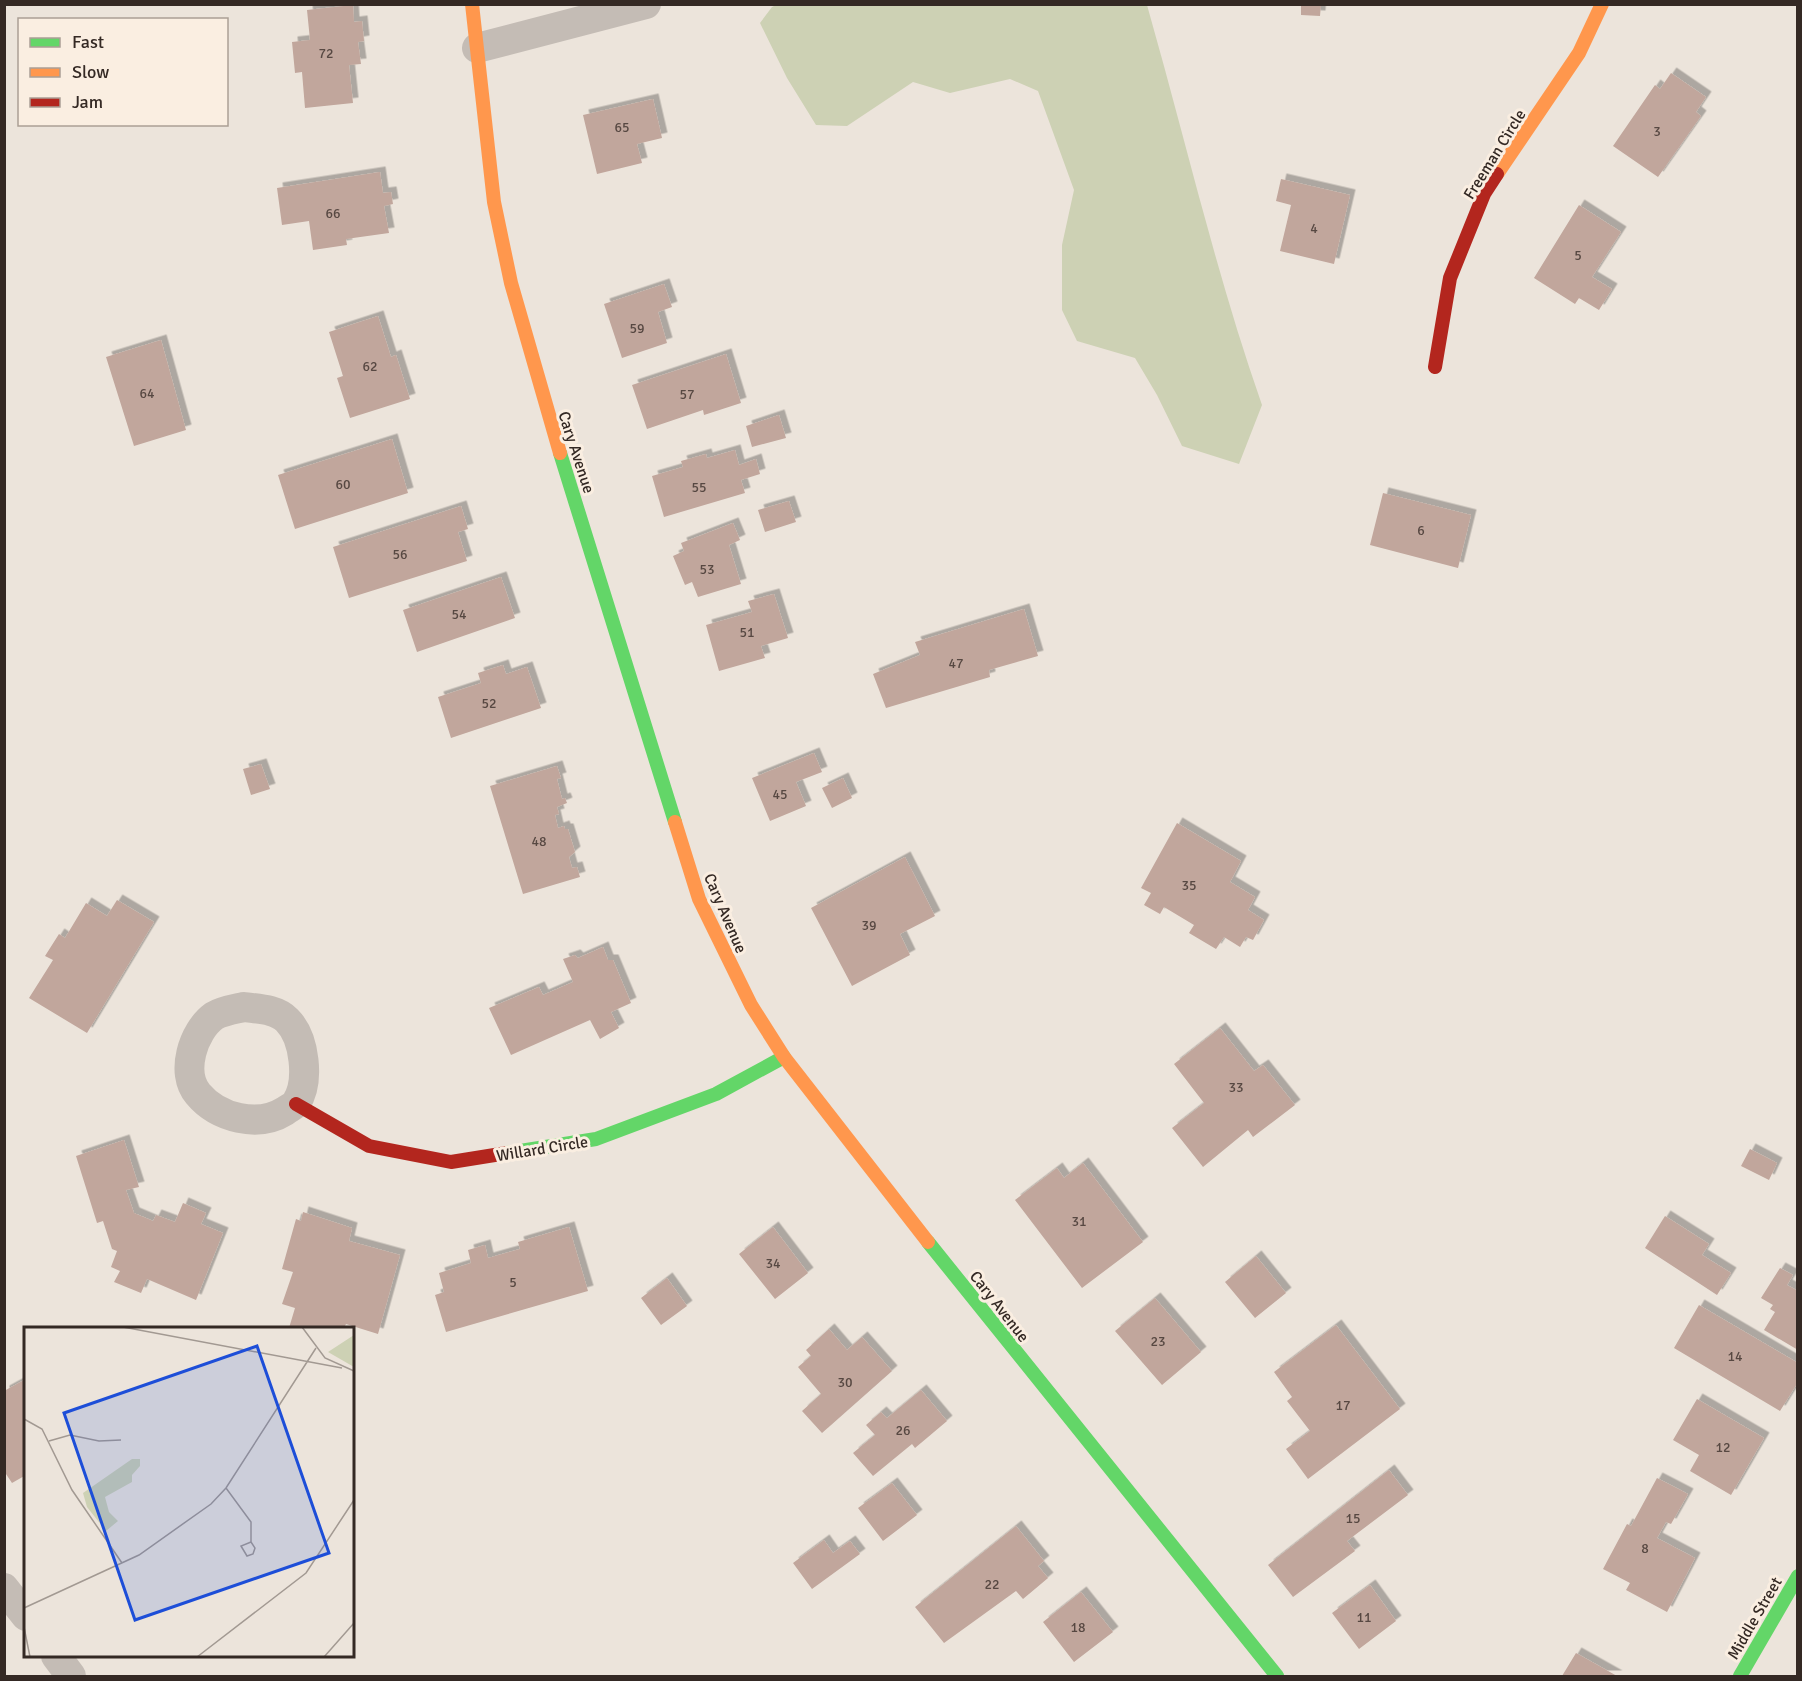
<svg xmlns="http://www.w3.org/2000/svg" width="1802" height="1681" font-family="Signika,sans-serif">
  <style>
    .green { fill: #cdd1b4 }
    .building { fill: #c1a69c; filter: url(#shadow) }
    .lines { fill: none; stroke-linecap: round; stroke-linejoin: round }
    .street { stroke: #c4bcb5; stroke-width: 30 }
    .fast { stroke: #63d668; stroke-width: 14 }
    .slow { stroke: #ff974d; stroke-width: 14 }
    .jam { stroke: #b3261e; stroke-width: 14 }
    .labels { text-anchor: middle; stroke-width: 6; stroke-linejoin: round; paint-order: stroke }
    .number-label { font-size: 14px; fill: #574842 }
    .street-label { font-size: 16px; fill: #342924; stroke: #faeee1 }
    .inset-road { fill: none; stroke: #a29992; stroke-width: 1.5 }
    .view { fill: #1d4ed8; fill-opacity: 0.15; stroke: #1d4ed8; stroke-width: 3 }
    .inset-edge { fill: none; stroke: #342924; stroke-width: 3 }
  </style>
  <defs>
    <filter id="shadow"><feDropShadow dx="5.5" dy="-5.5" stdDeviation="0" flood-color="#0004"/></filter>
  </defs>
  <rect width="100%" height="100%" fill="#ece4db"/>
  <path class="green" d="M 778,4 L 1147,5 C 1185,138 1216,274 1262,405 L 1239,464 L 1182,446 L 1157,395 L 1135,358 L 1077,341 L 1062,310 L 1062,245 L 1074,190 L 1038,91 L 1010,79 L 950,93 L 913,82 L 847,126 L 816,125 L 787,78 L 760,23 L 772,7 Z"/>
  <path class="building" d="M 1301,4 L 1321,4 L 1320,16 L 1301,15 Z
    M 353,5 L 354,22 L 362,21 L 364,41 L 358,42 L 361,64 L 349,65 L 353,103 L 305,108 L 302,72 L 295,73 L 292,42 L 310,40 L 307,10 Z
    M 1671,73 L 1706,97 L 1696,112 L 1701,116 L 1658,177 L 1613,146 L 1655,85 L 1660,89 Z
    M 653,99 L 662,138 L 637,144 L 642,163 L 597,174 L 583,115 Z
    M 380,172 L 383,193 L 391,192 L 393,204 L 384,206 L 389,233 L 346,239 L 347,245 L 313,250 L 309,221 L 282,225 L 277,188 Z
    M 1281,179 L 1350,195 L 1334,264 L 1280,251 L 1291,205 L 1276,201 Z
    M 1579,205 L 1621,232 L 1592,277 L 1612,289 L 1599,310 L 1579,298 L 1575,304 L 1534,278 Z
    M 664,284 L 672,307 L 658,312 L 667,343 L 622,358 L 604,304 Z
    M 378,316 L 391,357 L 396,355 L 410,399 L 350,418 L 337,378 L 343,376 L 329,332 Z
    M 161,340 L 186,430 L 134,446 L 106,357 Z
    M 726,354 L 741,403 L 704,415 L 703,410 L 647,429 L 632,385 Z
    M 779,415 L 786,438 L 752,447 L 746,426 Z
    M 392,439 L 408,493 L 295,529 L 278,475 Z
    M 735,450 L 739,465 L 756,459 L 760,474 L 741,480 L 745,493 L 664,517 L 652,476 L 683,467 L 681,461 L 706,454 L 707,458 Z
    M 1383,493 L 1471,515 L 1458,568 L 1370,545 Z
    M 789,501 L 796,522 L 765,532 L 758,510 Z
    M 461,506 L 468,529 L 458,532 L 467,561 L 349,598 L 333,547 Z
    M 733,523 L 740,540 L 729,545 L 741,584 L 698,597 L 692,582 L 685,585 L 673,556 L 684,551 L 681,543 Z
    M 501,577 L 515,618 L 417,652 L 403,610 Z
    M 774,594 L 788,638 L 761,646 L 765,658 L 719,671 L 706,625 L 752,612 L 748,601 Z
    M 1024,609 L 1038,656 L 989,670 L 990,677 L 886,708 L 873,674 L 920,655 L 915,642 Z
    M 503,665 L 506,674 L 527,667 L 541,708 L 451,738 L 438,697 L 481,683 L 478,673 Z
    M 814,753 L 822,772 L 796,782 L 806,806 L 770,821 L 752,778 Z
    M 261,764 L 270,789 L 251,795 L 243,769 Z
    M 557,766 L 561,778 L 557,779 L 562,799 L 565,798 L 567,803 L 557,807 L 559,814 L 555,815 L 558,828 L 564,826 L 565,829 L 568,829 L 575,852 L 569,857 L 572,868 L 577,867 L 580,877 L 523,894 L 490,786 Z
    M 843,778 L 852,798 L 832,808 L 822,788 Z
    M 1177,823 L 1241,861 L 1230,882 L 1255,897 L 1248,910 L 1264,920 L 1253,940 L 1246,937 L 1240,947 L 1224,937 L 1216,949 L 1189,933 L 1194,925 L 1164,907 L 1160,914 L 1144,905 L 1151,893 L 1141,888 Z
    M 905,857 L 935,916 L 900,934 L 910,955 L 852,986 L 811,908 Z
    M 117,900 L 154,922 L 87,1033 L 29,998 L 53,960 L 45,956 L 59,934 L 65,938 L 86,903 L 107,916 Z
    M 603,947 L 608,960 L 613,960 L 631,1003 L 611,1012 L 619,1028 L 600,1039 L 590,1020 L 511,1055 L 489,1008 L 539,987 L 543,995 L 573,982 L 563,959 L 575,955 L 578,958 Z
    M 1220,1028 L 1254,1071 L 1263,1065 L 1295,1105 L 1253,1137 L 1248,1130 L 1203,1167 L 1172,1128 L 1204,1103 L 1174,1064 Z
    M 124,1140 L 139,1187 L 126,1190 L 134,1213 L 153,1221 L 156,1215 L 175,1222 L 183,1203 L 206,1213 L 201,1224 L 223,1233 L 196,1300 L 147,1279 L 141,1293 L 114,1282 L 120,1271 L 111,1267 L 117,1251 L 112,1249 L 103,1221 L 97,1223 L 76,1156 Z
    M 1750,1149 L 1777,1163 L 1769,1180 L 1741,1166 Z
    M 1083,1163 L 1143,1242 L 1082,1288 L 1015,1200 L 1057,1168 L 1064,1178 Z
    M 303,1212 L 352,1228 L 349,1241 L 400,1255 L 378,1334 L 346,1324 L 344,1328 L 322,1326 L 321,1328 L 289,1328 L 295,1308 L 282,1304 L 293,1272 L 282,1269 L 296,1219 L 301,1221 Z
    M 1665,1216 L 1709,1244 L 1702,1255 L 1731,1273 L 1717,1295 L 1645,1248 Z
    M 569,1227 L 588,1291 L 446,1332 L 435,1295 L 444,1292 L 439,1273 L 471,1263 L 468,1250 L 485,1245 L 488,1258 L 520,1249 L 518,1242 Z
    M 773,1227 L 808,1273 L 775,1299 L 739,1254 Z
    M 1256,1256 L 1286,1293 L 1255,1318 L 1225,1282 Z
    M 1780,1268 L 1793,1275 L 1787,1285 L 1798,1291 L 1798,1350 L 1764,1330 L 1775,1312 L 1770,1309 L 1773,1305 L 1761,1298 Z
    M 667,1278 L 687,1306 L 661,1325 L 641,1298 Z
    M 1155,1298 L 1201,1352 L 1162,1385 L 1115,1331 Z
    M 1699,1305 L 1798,1363 L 1798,1382 L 1780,1411 L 1674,1348 Z
    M 1336,1325 L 1400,1409 L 1308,1479 L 1286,1449 L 1310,1431 L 1287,1401 L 1292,1397 L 1274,1372 Z
    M 829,1329 L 847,1350 L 862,1337 L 892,1371 L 822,1433 L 802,1411 L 821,1394 L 798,1367 L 811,1356 L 806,1350 Z
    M 26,1379 L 26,1475 L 12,1483 L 4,1471 L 4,1391 Z
    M 921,1390 L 947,1421 L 915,1448 L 912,1444 L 873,1476 L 853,1453 L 875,1435 L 866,1425 L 881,1412 L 887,1418 Z
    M 1697,1399 L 1764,1438 L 1731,1495 L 1690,1471 L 1699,1455 L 1673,1440 Z
    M 1389,1470 L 1408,1495 L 1347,1541 L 1355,1551 L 1293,1597 L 1268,1565 Z
    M 1657,1478 L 1688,1494 L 1671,1524 L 1666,1522 L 1657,1538 L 1695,1558 L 1667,1612 L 1626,1590 L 1630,1583 L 1603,1569 L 1627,1524 L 1631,1526 Z
    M 892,1483 L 917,1515 L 883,1541 L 858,1508 Z
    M 1016,1526 L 1044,1561 L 1038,1566 L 1048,1578 L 1023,1599 L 1016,1591 L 944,1643 L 915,1607 Z
    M 824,1540 L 833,1553 L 850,1541 L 860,1554 L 812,1589 L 793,1563 Z
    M 1370,1585 L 1396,1621 L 1359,1649 L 1332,1613 Z
    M 1081,1592 L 1113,1632 L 1074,1662 L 1043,1622 Z
    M 1576,1653 L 1617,1676 L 1562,1676 Z"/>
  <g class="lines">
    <path class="street" d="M 477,48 L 646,4
      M 244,1007 C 259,1009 276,1009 287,1020 C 305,1038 310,1082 296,1103 C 294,1106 289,1108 285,1111 C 258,1128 218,1118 198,1094 C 180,1073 193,1031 214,1016 C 222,1011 235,1009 244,1007 Z
      M 4,1588 L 26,1616
      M 56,1656 L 71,1676"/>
    <path class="fast" d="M 560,453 L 675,822
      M 507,1153 L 596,1139 L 716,1094 L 784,1057
      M 928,1242 L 1277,1676
      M 1740,1676 L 1798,1576"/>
    <path class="slow" d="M 472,4 L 494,202 L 511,283 L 560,453
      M 1497,174 L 1579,53 L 1602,4
      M 675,822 L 699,899 L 751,1005 L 784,1057 L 928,1242"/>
    <path class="jam" d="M 1435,367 L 1450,278 L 1484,194 L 1497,174
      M 296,1104 L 369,1146 L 451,1162 L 507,1153"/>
  </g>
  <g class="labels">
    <g class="number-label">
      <text x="326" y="58">72</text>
      <text x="622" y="132">65</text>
      <text x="1657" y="136">3</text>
      <text x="333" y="218">66</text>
      <text x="1314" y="233">4</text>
      <text x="1578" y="260">5</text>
      <text x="637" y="333">59</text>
      <text x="370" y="371">62</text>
      <text x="147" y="398">64</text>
      <text x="687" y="399">57</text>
      <text x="343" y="489">60</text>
      <text x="699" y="492">55</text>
      <text x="1421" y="535">6</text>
      <text x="400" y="559">56</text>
      <text x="707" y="574">53</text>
      <text x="459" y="619">54</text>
      <text x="747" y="637">51</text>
      <text x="956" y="668">47</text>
      <text x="489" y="708">52</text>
      <text x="780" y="799">45</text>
      <text x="539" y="846">48</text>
      <text x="1189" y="890">35</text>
      <text x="869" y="930">39</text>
      <text x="1236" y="1092">33</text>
      <text x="1079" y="1226">31</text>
      <text x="773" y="1268">34</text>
      <text x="513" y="1287">5</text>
      <text x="1158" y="1346">23</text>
      <text x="1735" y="1361">14</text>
      <text x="845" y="1387">30</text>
      <text x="1343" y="1410">17</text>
      <text x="903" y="1435">26</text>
      <text x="1723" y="1452">12</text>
      <text x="1353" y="1523">15</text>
      <text x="1645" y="1553">8</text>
      <text x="992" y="1589">22</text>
      <text x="1364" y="1622">11</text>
      <text x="1078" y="1632">18</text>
    </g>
    <g class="street-label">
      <text transform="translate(1494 154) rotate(-58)" y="6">Freeman Circle</text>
      <text transform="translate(577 452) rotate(72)" y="6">Cary Avenue</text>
      <text transform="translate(726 913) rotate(67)" y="6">Cary Avenue</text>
      <text transform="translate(542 1148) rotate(-9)" y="6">Willard Circle</text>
      <text transform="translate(1000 1306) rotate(52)" y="6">Cary Avenue</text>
      <text transform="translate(1754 1618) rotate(-60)" y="6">Middle Street</text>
    </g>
  </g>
  <g transform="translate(24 1327)">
    <rect width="330" height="330" fill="#ece4db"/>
    <path d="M 330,8 L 330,40 L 304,25 ZM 108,132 L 116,132 L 116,139 L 108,148 L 108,155 L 81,170 L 85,185 L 94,194 L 82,204 L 63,180 L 59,166 Z" fill="#cdd1b4"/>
    <path class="inset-road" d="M 99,0 L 318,41M 278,0 L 301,31 L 330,44M 0,92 L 18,102 L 48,163 L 98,236M 25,114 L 46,108 L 75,114 L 97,113M 202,161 L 227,195 L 227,215 L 231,221 L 229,227 L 223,229 L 217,219 L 227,215M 0,281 L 115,228 L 187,177 L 202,161 L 292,21M 0,300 L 6,330M 173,330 L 282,246 L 330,173M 300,330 L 330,296"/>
    <path class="view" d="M 233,19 L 305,226 L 111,293 L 40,86 Z"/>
    <rect width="330" height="330" class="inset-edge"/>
  </g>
  <rect width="1802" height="1681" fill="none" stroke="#342924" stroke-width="12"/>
  <rect x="18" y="18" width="210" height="108" fill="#faeee1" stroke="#ab9f95" stroke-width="1.5"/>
  <rect x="30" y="38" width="30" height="9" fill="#63d668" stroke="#ab9f95" stroke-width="1.5"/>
  <text x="72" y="48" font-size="18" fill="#342924">Fast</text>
  <rect x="30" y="68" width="30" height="9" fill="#ff974d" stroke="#ab9f95" stroke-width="1.5"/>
  <text x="72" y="78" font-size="18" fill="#342924">Slow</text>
  <rect x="30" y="98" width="30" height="9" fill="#b3261e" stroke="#ab9f95" stroke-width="1.5"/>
  <text x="72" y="108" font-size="18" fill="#342924">Jam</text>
</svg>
